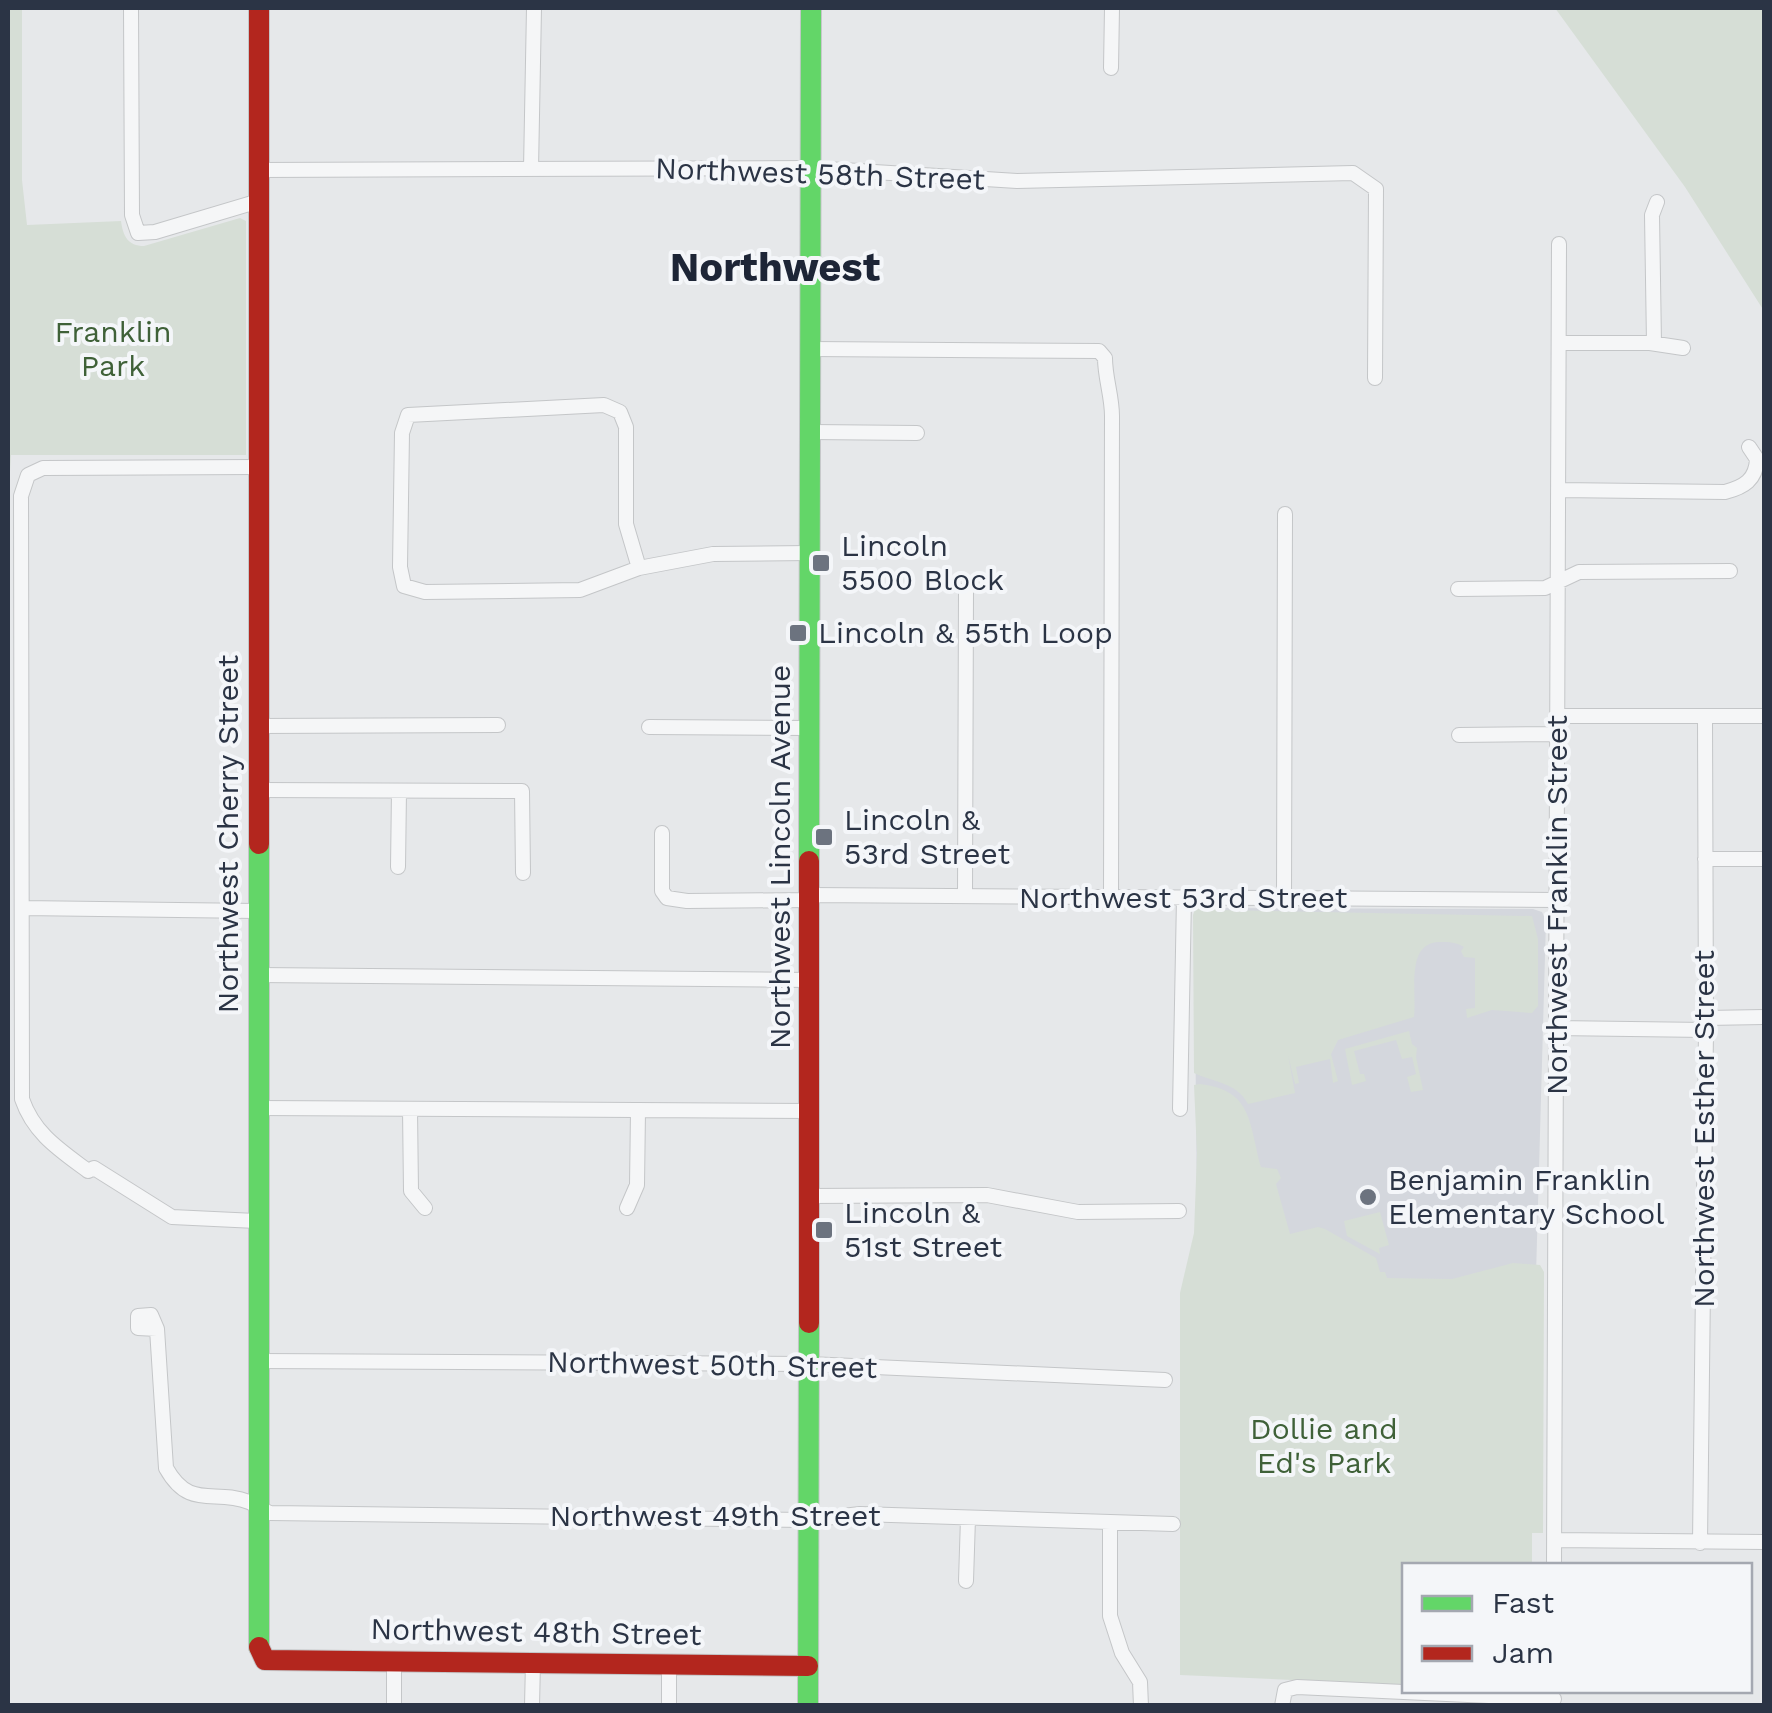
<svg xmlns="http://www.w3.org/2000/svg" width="1772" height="1713" font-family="'Work Sans',sans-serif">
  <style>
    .built { fill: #d4d7dd }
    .green { fill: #d6ded6 }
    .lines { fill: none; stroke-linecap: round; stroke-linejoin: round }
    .street-casing { stroke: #c4c6c8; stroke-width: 16 }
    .fast-casing { stroke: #c4c6c8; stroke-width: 22 }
    .jam-casing { stroke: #c4c6c8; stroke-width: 22 }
    .street { stroke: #f5f6f7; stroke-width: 14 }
    .fast { stroke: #63d668; stroke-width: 20 }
    .jam { stroke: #b3261e; stroke-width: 20 }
    .poi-dot { fill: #6c737f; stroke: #f4f6f9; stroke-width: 4 }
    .labels { text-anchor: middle; stroke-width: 8; stroke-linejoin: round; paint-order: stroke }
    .street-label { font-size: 30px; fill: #2b3445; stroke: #f4f6f9 }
    .park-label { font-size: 30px; fill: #3f6138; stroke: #f4f6f9 }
    .poi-label { font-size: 30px; fill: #2b3445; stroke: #f4f6f9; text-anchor: start }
    .district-label { font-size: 40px; font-weight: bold; fill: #1d2536; stroke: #f4f6f9 }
  </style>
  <rect width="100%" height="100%" fill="#e6e8ea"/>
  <path class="built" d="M 1202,908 L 1533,909 L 1542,912 L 1546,921 L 1535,1311 L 1198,1298 L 1194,915 Z"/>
  <path class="green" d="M 8,8 L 22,8 L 22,180 L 27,225 L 121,221 C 123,236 128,246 144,246 L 240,218 L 246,221 L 246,455 L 11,455 L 10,471 L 8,471 Z
    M 1555,8 L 1764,8 L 1764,311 L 1685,187 Z
    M 1206,904 L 1219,910 L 1532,916 L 1538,939 L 1538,1006 L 1532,1013 L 1492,1010 L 1467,1018 L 1466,1009 L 1475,1008 L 1475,958 L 1464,957 L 1461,951 L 1464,947 C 1455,942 1450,942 1440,942 C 1405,942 1417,992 1414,1017 L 1338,1040 L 1331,1054 L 1338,1081 L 1333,1083 L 1330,1059 L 1296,1067 L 1299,1083 L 1295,1084 L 1288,1055 L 1295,1093 L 1248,1104 C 1237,1082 1212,1082 1194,1073 L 1193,915 L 1196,907 Z
    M 1409,1031 L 1412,1044 L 1417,1048 L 1416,1057 L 1423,1090 L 1411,1092 L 1407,1077 L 1416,1074 L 1412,1057 L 1402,1059 L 1396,1040 L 1354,1051 L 1360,1074 L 1364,1074 L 1366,1081 L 1352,1085 L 1345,1049 Z
    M 1200,1084 C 1253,1090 1249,1124 1261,1167 L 1277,1169 L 1281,1178 L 1276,1184 L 1290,1234 L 1318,1227 L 1325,1229 L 1376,1258 L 1380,1272 L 1385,1272 L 1387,1278 L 1452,1279 L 1513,1263 L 1540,1265 L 1544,1272 L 1543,1533 L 1532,1533 L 1532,1565 L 1404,1566 L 1404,1685 L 1180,1675 L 1180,1293 L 1194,1233 L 1197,1153 L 1194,1085 Z
    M 1380,1212 L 1389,1245 L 1379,1248 L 1380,1254 L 1347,1236 L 1344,1221 Z"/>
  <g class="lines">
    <defs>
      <path id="street" d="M 131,8 L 132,215 L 138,233 L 155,232 L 259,201
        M 1111,68 L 1112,8
        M 531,169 L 534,8
        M 259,170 L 811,168 L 1017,181 L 1353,173 L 1376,189 L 1375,378
        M 1559,343 L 1650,343 L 1683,348
        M 1654,343 L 1652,215 L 1657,202
        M 811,349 L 1099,351 L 1105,358 C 1105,378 1112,396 1112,416 L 1111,897
        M 604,405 L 620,412 L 626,427 L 626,524 L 639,568 L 580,590 L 425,592 L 404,586 L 400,567 L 402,433 L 408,415 Z
        M 811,432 L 917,433
        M 1559,490 L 1725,492 C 1744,487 1756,480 1757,459 L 1749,447
        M 639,568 L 713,554 L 810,553
        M 1458,589 L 1545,588 L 1579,572 L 1730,571
        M 1558,716 L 1764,716
        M 259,726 L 498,725
        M 649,727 L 810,728
        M 1459,735 L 1558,734
        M 259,790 L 522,791 L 523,873
        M 662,833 L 662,891 L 667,898 L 687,901 L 810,900
        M 1705,859 L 1764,859
        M 398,867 L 399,791
        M 810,895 L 1556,900
        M 965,896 L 966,590
        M 1284,898 L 1285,514
        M 22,908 L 259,911
        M 258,975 L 811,980
        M 1706,1018 L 1764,1017
        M 1555,1028 L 1706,1030
        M 258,1108 L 810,1111
        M 410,1109 L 411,1191 L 425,1208
        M 1180,1109 L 1184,898
        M 810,1196 L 987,1195 L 1078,1212 L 1179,1211
        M 627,1208 L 637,1185 L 638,1111
        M 258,1221 L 172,1217 L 94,1168 L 88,1171 C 60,1150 34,1134 22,1099 L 21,496 L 28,475 L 43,468 L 259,467
        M 157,1329 L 138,1328 L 138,1316 L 151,1315 L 157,1329 L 166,1468 C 190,1511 214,1488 249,1502 C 257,1505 261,1510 270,1513 L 808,1520 L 860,1514 L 1173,1524
        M 259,1361 L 809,1364 L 1165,1380
        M 1110,1522 L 1110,1616 L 1122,1653 L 1140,1682 L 1141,1706
        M 1554,1540 L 1764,1542
        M 1700,1543 L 1706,1030 L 1705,716
        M 1554,1566 L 1559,244
        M 966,1581 L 968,1518
        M 394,1661 L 394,1706
        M 532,1706 L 533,1662
        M 669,1706 L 669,1663
        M 1282,1706 L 1285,1690 L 1297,1687 L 1554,1699"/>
      <path id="fast" d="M 259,844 L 259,1647
        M 809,861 L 811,8
        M 808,1706 L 809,1323"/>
      <path id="jam" d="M 259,8 L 259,844
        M 809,1323 L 809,861
        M 259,1647 L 265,1660 L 808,1666"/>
    </defs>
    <use href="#street" class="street-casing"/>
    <use href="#fast" class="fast-casing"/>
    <use href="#jam" class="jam-casing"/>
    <use href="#street" class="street"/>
    <use href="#fast" class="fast"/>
    <use href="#jam" class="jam"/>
  </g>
  <g class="poi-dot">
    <rect x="811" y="553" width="20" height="20" rx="5"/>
    <rect x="788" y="623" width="20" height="20" rx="5"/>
    <rect x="814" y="827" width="20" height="20" rx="5"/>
    <circle cx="1368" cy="1197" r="10"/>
    <rect x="814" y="1220" width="20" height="20" rx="5"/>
  </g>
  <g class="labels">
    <g class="street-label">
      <text transform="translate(820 174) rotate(2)" y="10">Northwest 58th Street</text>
      <text transform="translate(228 834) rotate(-90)" y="10">Northwest Cherry Street</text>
      <text transform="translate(780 857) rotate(-90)" y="10">Northwest Lincoln Avenue</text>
      <text x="1183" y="908">Northwest 53rd Street</text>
      <text transform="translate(1557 905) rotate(-90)" y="10">Northwest Franklin Street</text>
      <text transform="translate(1704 1129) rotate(-90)" y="10">Northwest Esther Street</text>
      <text transform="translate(712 1365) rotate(1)" y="10">Northwest 50th Street</text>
      <text x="715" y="1526">Northwest 49th Street</text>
      <text transform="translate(536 1632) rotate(1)" y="10">Northwest 48th Street</text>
    </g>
    <g class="park-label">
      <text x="113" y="342">Franklin<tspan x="113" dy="34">Park</tspan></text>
      <text x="1324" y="1439">Dollie and<tspan x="1324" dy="34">Ed's Park</tspan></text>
    </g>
    <g class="poi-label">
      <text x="841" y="556">Lincoln<tspan x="841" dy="34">5500 Block</tspan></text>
      <text x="818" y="643">Lincoln &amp; 55th Loop</text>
      <text x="844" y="830">Lincoln &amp;<tspan x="844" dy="34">53rd Street</tspan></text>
      <text x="1388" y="1190">Benjamin Franklin<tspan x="1388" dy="34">Elementary School</tspan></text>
      <text x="844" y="1223">Lincoln &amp;<tspan x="844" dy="34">51st Street</tspan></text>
    </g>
    <g class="district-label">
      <text x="775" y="281">Northwest</text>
    </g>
  </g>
  <rect width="1772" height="1713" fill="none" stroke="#2b3445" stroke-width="20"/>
  <rect x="1402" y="1563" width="350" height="130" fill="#f4f6f9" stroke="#a4a8b1" stroke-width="2.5"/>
  <rect x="1422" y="1596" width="50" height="15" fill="#63d668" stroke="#a4a8b1" stroke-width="2.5"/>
  <text x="1492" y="1613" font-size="30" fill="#2b3445">Fast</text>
  <rect x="1422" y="1646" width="50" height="15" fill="#b3261e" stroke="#a4a8b1" stroke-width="2.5"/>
  <text x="1492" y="1663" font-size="30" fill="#2b3445">Jam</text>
</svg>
